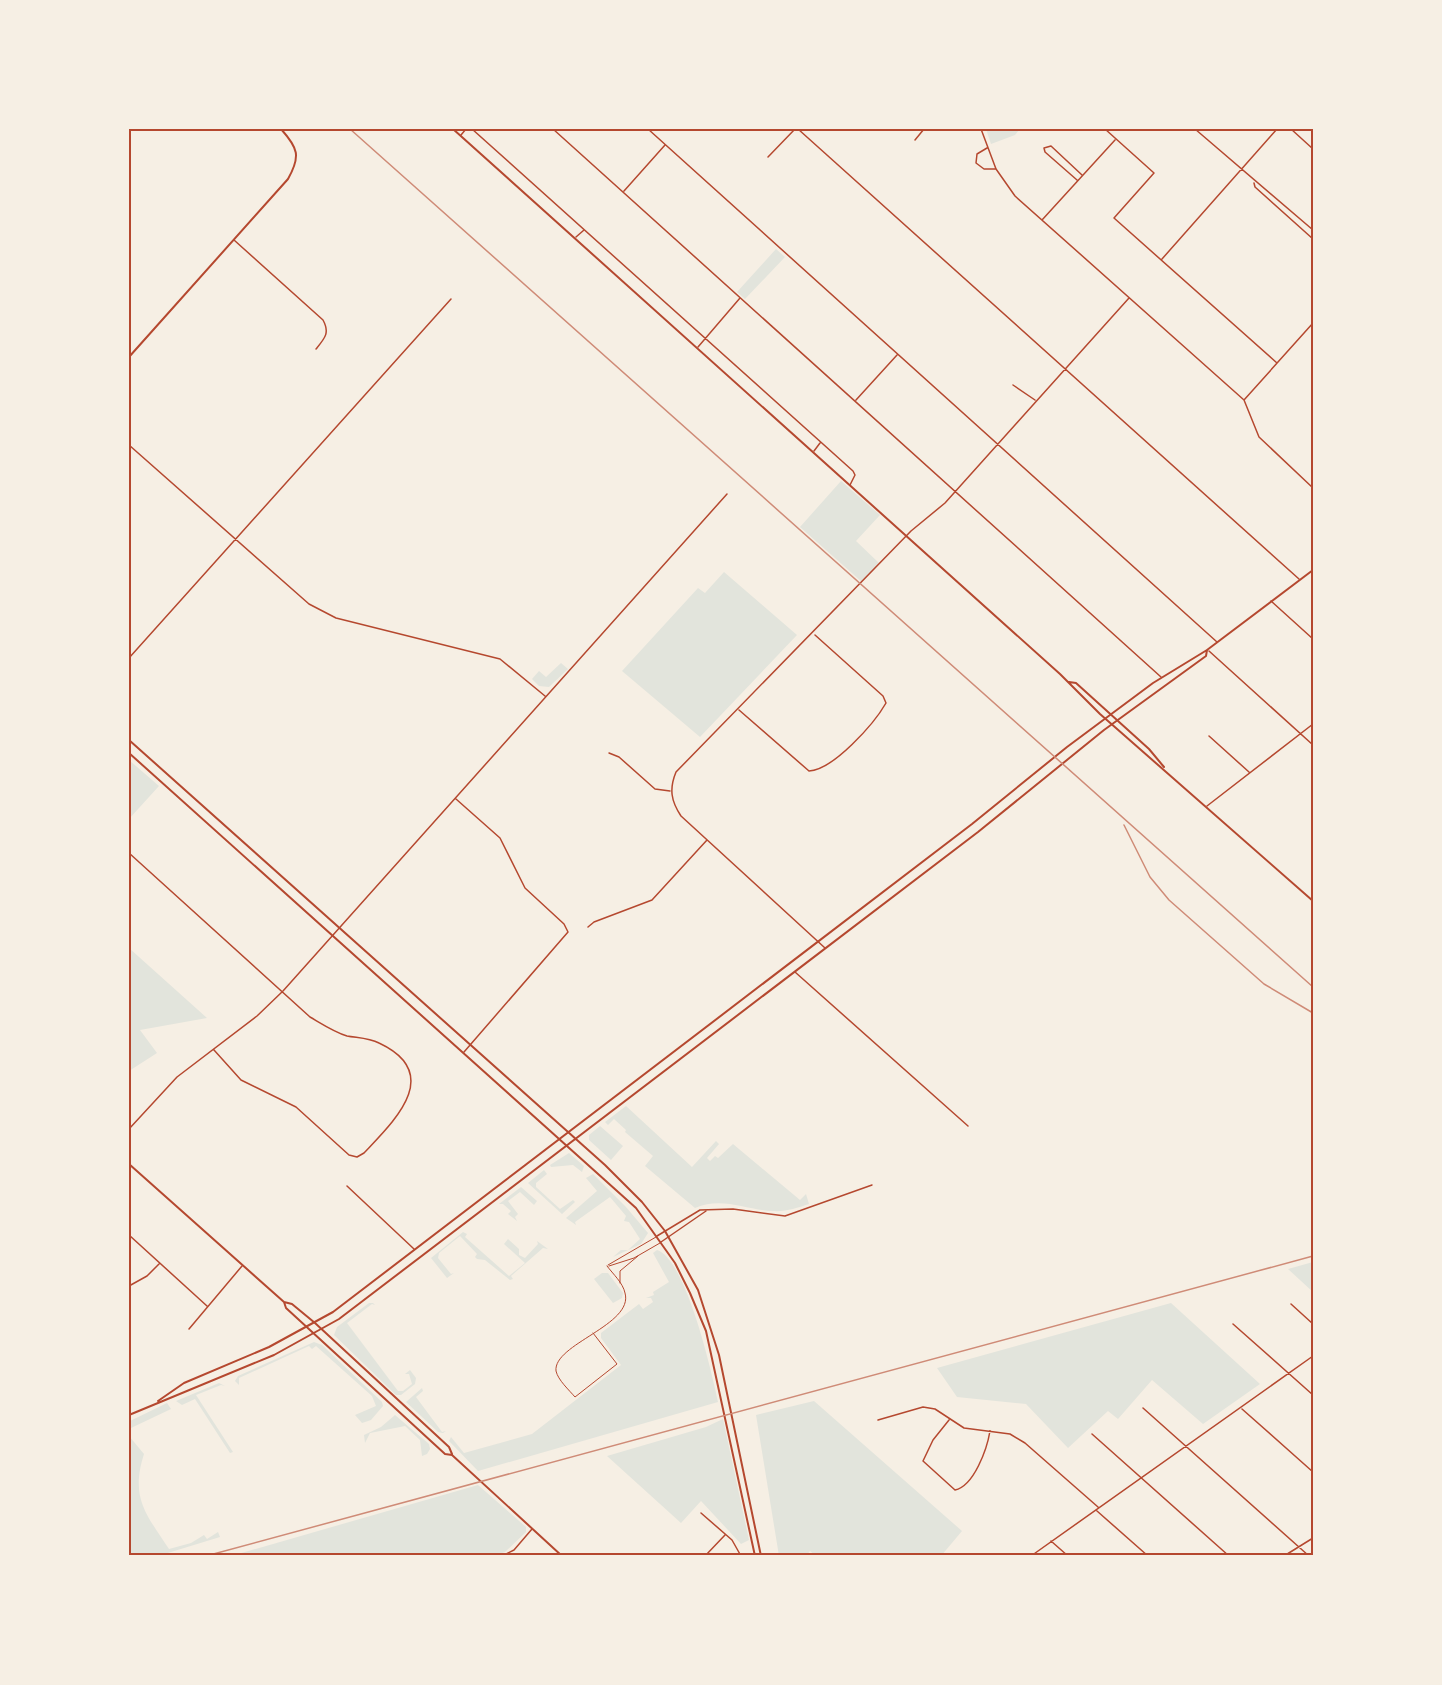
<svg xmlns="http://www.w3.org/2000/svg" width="1442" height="1685" font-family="'Archivo Narrow',sans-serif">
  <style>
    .green { fill: #e2e4dc }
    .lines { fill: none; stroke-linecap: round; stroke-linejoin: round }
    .service { stroke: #b5482f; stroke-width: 1 }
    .minor { stroke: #b5482f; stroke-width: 1.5 }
    .tertiary { stroke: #b5482f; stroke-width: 2 }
    .secondary { stroke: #b5482f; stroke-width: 2 }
    .rail { stroke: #cf8b77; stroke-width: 1.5 }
    .neatline { fill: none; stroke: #b5482f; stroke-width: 2 }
  </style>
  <rect width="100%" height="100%" fill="#f6efe4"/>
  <path class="green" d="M 986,129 L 1020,129 L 1015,135 L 991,144 Z
    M 776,249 L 785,257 L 745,299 L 737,292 Z
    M 841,481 L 880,515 L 856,541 L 879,563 L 862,582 L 800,527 Z
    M 724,572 L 797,635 L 700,737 L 622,671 L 698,588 L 705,593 Z
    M 561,663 L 568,669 L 549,687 L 539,686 L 532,679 L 539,671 L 546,677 Z
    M 129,760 L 159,786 L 129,819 Z
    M 129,948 L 207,1018 L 140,1030 L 157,1053 L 129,1071 Z
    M 626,1106 L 692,1167 L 716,1141 L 719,1144 L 707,1158 L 710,1161 L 715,1156 L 718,1158 L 733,1144 L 800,1200 L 806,1194 L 809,1204 C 797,1208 785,1212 773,1211 C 746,1210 722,1196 695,1208 L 645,1166 L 653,1156 L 625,1132 L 626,1130 L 614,1119 L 608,1125 L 605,1122 Z
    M 600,1126 L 623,1146 L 611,1160 L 589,1140 L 589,1135 Z
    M 569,1153 L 584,1166 L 582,1172 L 573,1165 L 551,1167 L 550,1165 Z
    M 544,1170 L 547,1174 L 536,1183 L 536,1187 L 560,1209 L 573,1200 L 575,1202 L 562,1214 L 528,1183 Z
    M 593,1174 L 626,1207 L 648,1233 L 641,1244 L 613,1257 L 621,1250 L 628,1250 L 640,1239 L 629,1222 L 624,1221 L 626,1216 L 610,1197 L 575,1222 L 576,1225 L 566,1218 L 597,1191 L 586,1178 Z
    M 521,1187 L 537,1201 L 534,1205 L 520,1192 L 508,1201 L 518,1214 L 515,1217 L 517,1221 L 508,1214 L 511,1211 L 503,1204 L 499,1204 Z
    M 463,1232 L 467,1234 L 465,1237 L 509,1276 L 525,1263 L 504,1244 L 508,1239 L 519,1249 L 519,1255 L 525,1258 L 538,1244 L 537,1241 L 548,1249 L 543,1248 L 511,1276 L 513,1279 L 510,1280 L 485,1260 L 477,1259 L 475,1257 L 477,1254 L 460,1236 L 439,1253 L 438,1258 L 451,1274 L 454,1273 L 447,1278 L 431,1258 Z
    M 657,1250 C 686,1259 712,1373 718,1402 L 478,1471 L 449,1441 L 451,1437 L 464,1453 L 532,1434 L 621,1365 L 601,1338 L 601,1333 L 639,1304 L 643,1309 L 653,1302 L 651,1298 L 646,1298 L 654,1295 L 653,1292 L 669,1282 L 653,1253 Z
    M 1313,1262 L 1313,1292 L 1288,1269 Z
    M 602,1273 L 608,1273 L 623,1293 L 622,1298 L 613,1303 L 594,1279 Z
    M 369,1303 L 373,1303 L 375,1305 L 372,1304 L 347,1323 L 398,1391 L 403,1391 L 412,1384 L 409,1374 L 405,1374 L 410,1370 L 416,1378 L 415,1384 L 401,1395 L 396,1395 L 334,1335 L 337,1327 Z
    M 1171,1303 L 1260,1384 L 1203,1424 L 1152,1380 L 1118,1419 L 1108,1411 L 1068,1448 L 1026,1404 L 957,1397 L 937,1368 Z
    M 314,1342 L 322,1345 L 382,1402 L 383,1406 L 371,1420 L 362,1423 L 355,1415 L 376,1406 L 372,1396 L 316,1346 L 312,1349 L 309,1346 L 239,1378 L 239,1385 L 235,1381 L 238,1376 Z
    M 219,1383 L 225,1386 L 221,1385 L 196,1395 L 233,1452 L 230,1453 L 195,1399 L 182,1405 L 176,1401 Z
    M 422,1388 L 423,1391 L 416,1397 L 442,1432 L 446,1431 L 443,1433 L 438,1432 L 406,1402 Z
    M 814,1401 L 962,1531 L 941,1556 L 816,1556 L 810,1551 L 806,1556 L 779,1556 L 756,1415 Z
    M 167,1403 L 171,1409 L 131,1428 L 130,1421 Z
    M 395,1415 L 429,1444 L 430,1449 L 427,1454 L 422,1456 L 420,1440 L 405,1426 L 370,1433 L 365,1443 L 364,1435 L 381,1427 Z
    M 723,1419 L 749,1540 L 741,1544 L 701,1501 L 681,1523 L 607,1456 L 706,1427 Z
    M 129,1436 L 144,1454 C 130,1498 146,1514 169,1549 L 191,1543 L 204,1535 L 207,1539 L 218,1532 L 220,1537 L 158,1556 L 129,1556 Z
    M 478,1485 L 526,1527 L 526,1532 L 505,1552 L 494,1556 L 231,1556 Z"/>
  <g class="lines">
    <path class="service" d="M 608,1265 L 656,1237
      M 609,1266 L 634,1258 L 660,1243
      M 620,1283 L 620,1271 L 638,1256
      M 593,1333 L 617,1364 L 575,1397 C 569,1390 558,1380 556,1371 C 553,1344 634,1325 625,1293 C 623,1283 613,1274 607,1266"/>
    <path class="minor" d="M 472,129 L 853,471 L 855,475 L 850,485
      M 553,129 L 1161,677
      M 648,129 L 1217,642
      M 798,129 L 1299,579
      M 981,129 L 996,169 L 1015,196 L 1244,400 L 1259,437 L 1313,488
      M 1105,129 L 1154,173 L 1114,218 L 1277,363
      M 1195,129 L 1313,230
      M 1291,129 L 1313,149
      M 461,135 L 466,129
      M 915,140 L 924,129
      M 987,148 L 977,154 L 976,163 L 984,169 L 995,169
      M 768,157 L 795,129
      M 1077,180 L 1045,152 L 1044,148 L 1051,146 L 1082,175
      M 1254,183 L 1255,187 L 1313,239
      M 624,191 L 665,145
      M 1042,220 L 1115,140
      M 576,237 L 584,230
      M 234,240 L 323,320 C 330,333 325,338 316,349
      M 1162,259 L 1277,129
      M 698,347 L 740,298
      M 1013,385 L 1035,400
      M 856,400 L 897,355
      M 1244,400 L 1313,323
      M 129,445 L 309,604 L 336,618 L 500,659 L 545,696
      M 814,451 L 820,443
      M 1271,601 L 1313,639
      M 1209,651 L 1313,745
      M 129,658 L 451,299
      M 739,710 L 809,771 C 833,770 874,724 886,703 L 883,696 L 815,635
      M 1209,736 L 1249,772
      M 609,753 L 619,757 L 655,789 L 670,791
      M 456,799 L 500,838 L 525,888 L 564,924 L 568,932 L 464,1052
      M 1207,806 L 1313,724
      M 129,853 L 310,1017 C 322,1024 334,1032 347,1036 C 358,1038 369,1038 379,1043 C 445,1074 393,1122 364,1153 L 357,1157 L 349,1155 L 296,1107 L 241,1080 L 214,1050
      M 588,927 L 594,922 L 652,900 L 707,840
      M 825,948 L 681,816 C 671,801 669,789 676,772 L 911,531 L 945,503 L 1129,298
      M 795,972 L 968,1126
      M 129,1129 L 177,1077 L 257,1016 L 283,991 L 727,494
      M 347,1186 L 414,1249
      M 129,1235 L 207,1306
      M 657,1236 L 700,1210 L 733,1209 L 785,1216 L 872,1185
      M 661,1242 L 706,1211
      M 129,1286 L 147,1276 L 159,1264
      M 1291,1304 L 1313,1324
      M 1233,1324 L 1313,1395
      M 189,1329 L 242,1266
      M 1143,1408 L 1309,1556
      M 1242,1409 L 1313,1472
      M 878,1420 L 923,1407 L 935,1409 L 964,1428 L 1010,1434 L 1025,1443 L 1098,1507
      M 949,1420 L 933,1440 L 923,1461 L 955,1490 C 974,1486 987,1449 990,1431
      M 1092,1434 L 1229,1556
      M 1097,1511 L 1148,1556
      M 701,1513 L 732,1540 L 741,1556
      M 1051,1541 L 1068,1556
      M 502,1556 L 514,1550 L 532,1529
      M 705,1556 L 725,1535
      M 1031,1556 L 1313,1356
      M 1284,1556 L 1313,1538"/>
    <path class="tertiary" d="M 453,129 L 1060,674 L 1100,714 L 1313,901
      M 129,357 L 288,179 C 301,156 298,148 281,129
      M 1069,682 L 1076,683 L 1149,749 L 1164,767
      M 129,1164 L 284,1302 L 286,1308 L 445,1454 L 452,1455 L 562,1556
      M 284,1302 L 292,1304 L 315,1323 L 449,1447 L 452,1454"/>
    <path class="secondary" d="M 129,740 L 605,1165 L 642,1202 L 665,1231 L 698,1290 L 719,1355 L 761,1556
      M 129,753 L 636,1208 L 675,1263 L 690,1293 L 706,1331 L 755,1556
      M 158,1401 L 184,1383 L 269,1347 L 333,1312 L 972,824 L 1067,747 L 1153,683 L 1207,650 L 1313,570
      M 129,1415 L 274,1355 L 339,1319 L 978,832 L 1104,730 L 1206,656 L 1207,650"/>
    <path class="rail" d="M 350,129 L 1313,987
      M 1124,825 L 1150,877 L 1169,900 L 1264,984 L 1313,1013
      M 206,1556 L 1313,1256"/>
  </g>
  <rect width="1442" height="1685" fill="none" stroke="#f6efe4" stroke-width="261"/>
  <rect x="130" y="130" width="1182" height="1424" class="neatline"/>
</svg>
